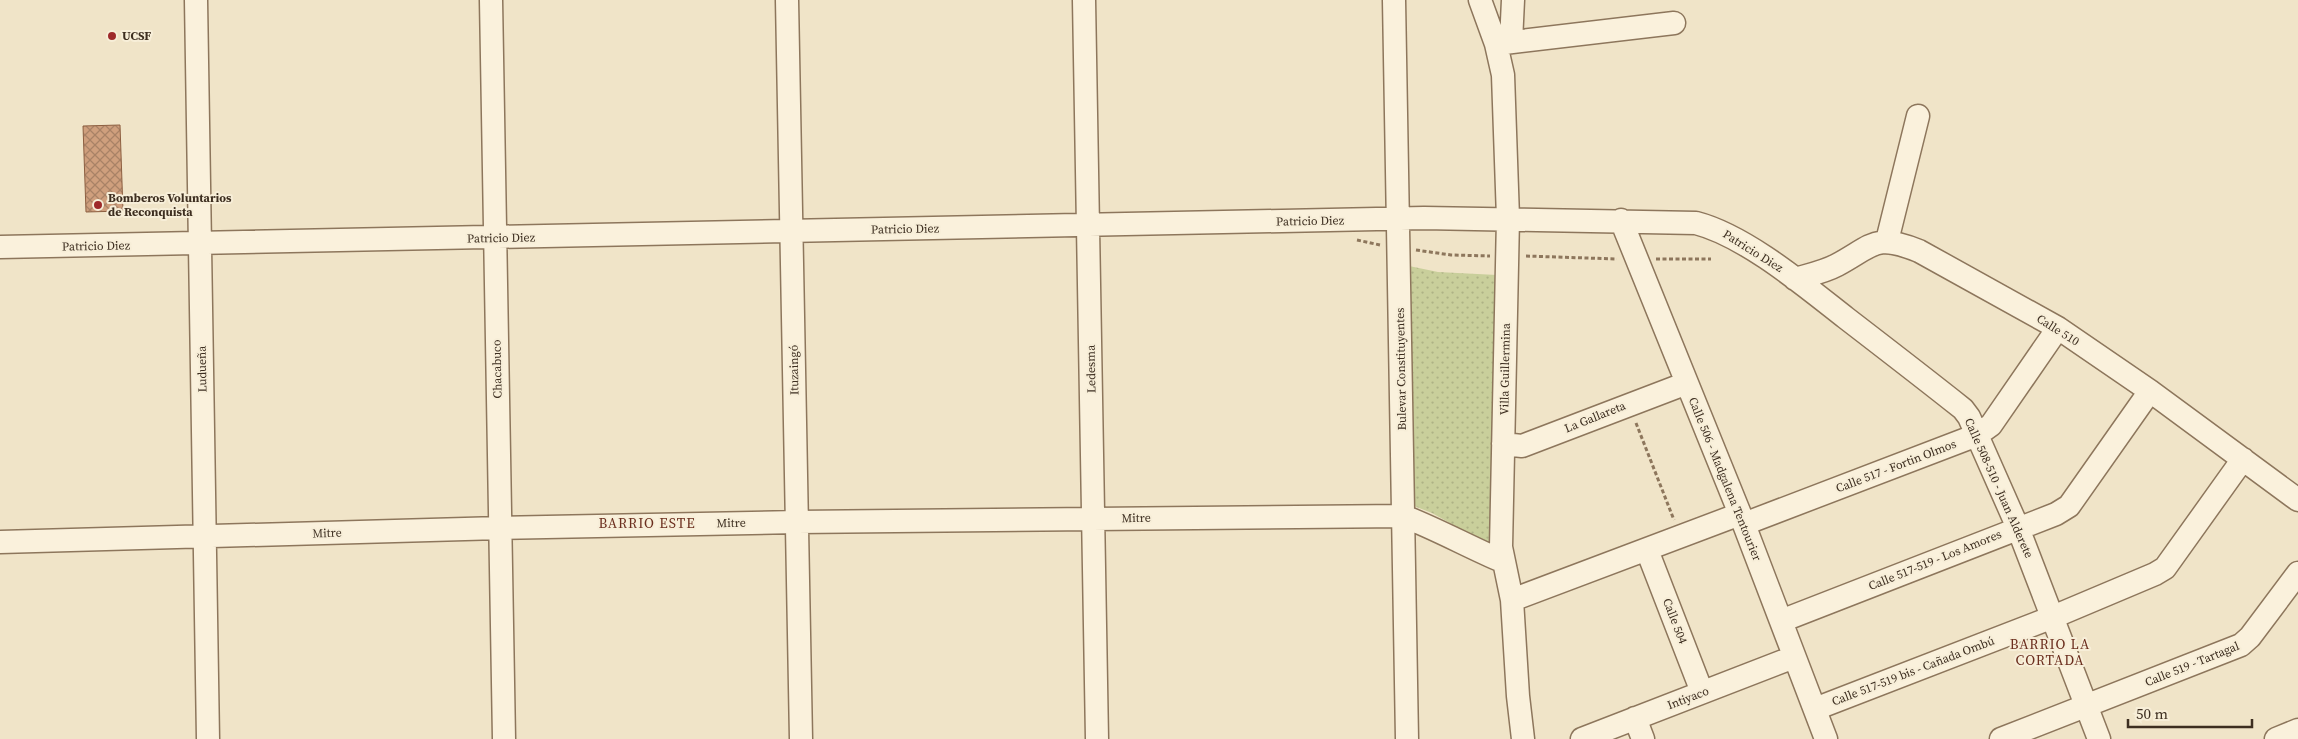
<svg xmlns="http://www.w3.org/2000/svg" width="2298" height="739" font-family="'Source Serif 4',serif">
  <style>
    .park { fill: url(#park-dots) }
    .building { fill: url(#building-cross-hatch); stroke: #8d5f41 }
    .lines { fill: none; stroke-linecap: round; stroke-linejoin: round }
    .minor-casing { stroke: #8d765c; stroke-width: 25 }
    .path { stroke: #8d765c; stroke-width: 3; stroke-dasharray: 4 2.5; stroke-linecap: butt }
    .minor { stroke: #faf1dc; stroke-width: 22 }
    .poi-dot { fill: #9e2a2b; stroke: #f7eed8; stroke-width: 2 }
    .labels { text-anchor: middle; stroke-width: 4; stroke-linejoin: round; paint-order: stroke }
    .poi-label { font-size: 12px; font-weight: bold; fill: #3d2e20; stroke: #f7eed8; text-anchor: start }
    .street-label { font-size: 12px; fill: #3d2e20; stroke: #f7eed8 }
    .neighbourhood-label { font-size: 14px; letter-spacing: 1px; fill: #6b2e1e; stroke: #f7eed8 }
  </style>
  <defs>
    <pattern id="park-dots" width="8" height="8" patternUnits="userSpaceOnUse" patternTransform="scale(1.25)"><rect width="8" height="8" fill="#c9cf9b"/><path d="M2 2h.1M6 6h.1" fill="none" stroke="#aeb285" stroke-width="1.8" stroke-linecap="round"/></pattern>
    <pattern id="building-cross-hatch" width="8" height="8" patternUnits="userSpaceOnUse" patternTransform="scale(1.25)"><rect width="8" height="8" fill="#cf9f7d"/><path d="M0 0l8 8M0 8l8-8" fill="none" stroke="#a98266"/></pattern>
  </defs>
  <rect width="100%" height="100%" fill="#f0e4c8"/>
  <path class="park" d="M 1409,266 L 1438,272 L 1497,275 L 1491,546 L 1432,513 L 1414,506 Z"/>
  <path class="building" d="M 120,125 L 123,211 L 86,212 L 83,126 Z"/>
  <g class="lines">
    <defs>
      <path id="minor" d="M 196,0 L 208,739
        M 491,0 L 504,739
        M 787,0 L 801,739
        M 1084,0 L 1097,739
        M 1394,0 L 1407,739
        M 1480,0 L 1496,44 L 1503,75 L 1508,218 L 1501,547 L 1512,600 L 1518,696 L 1523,739
        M 1511,42 L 1513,0
        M 1496,44 L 1674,23
        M 1621,220 L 1740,514 L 1826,739
        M 1887,241 L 1918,116
        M 0,247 L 1424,218 L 1696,223 C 1746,236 1805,286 1846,318 C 1885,348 1924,378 1963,409 L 1969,417 L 2018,528 L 2099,739
        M 1795,279 C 1809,275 1824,272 1837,265 C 1874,245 1875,233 1919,251 L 2058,328 L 2150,391 L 2298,500
        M 1503,444 L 1522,446 L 1687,383
        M 1744,524 L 1977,435 L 1991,425 L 2058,328
        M 0,542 L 500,528 L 797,522 L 1403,516 C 1437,529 1469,547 1502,561
        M 1647,550 L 1702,692
        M 1512,600 L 1740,514
        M 1781,621 L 2056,514 L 2069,506 L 2150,391
        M 1815,709 L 2053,617 L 2155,574 L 2165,568 L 2243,459
        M 1635,718 L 1643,739
        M 1582,739 L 1794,657
        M 2001,739 L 2241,645 L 2250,637 L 2298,573
        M 2276,739 L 2298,730"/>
    </defs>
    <use href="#minor" class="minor-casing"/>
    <path class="path" d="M 1357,240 L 1380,245
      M 1416,250 L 1451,255 L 1490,256
      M 1526,256 L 1617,259
      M 1656,259 L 1711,259
      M 1636,423 L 1674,520"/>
    <use href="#minor" class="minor"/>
  </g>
  <g class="poi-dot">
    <circle cx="112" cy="36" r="5"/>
    <circle cx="98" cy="205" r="5"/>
  </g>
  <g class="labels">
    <g class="poi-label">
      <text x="122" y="40">UCSF</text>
      <text x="108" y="202">Bomberos Voluntarios<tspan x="108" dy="14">de Reconquista</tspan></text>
    </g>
    <g class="street-label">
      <text transform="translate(1310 221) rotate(-1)" y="4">Patricio Diez</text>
      <text transform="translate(905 229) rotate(-1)" y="4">Patricio Diez</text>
      <text transform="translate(501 238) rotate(-1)" y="4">Patricio Diez</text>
      <text transform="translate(96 246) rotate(-1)" y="4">Patricio Diez</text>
      <text transform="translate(1753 251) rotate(32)" y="4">Patricio Diez</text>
      <text transform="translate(2058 330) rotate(32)" y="4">Calle 510</text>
      <text transform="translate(202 369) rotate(-91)" y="4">Ludueña</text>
      <text transform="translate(497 369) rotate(-91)" y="4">Chacabuco</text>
      <text transform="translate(1091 369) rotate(-91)" y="4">Ledesma</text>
      <text transform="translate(1401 369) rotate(-91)" y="4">Bulevar Constituyentes</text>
      <text transform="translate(1505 369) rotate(-89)" y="4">Villa Guillermina</text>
      <text transform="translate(794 370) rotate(-91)" y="4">Ituzaingó</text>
      <text transform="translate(1595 417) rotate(-22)" y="4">La Gallareta</text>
      <text transform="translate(1896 466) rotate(-21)" y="4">Calle 517 - Fortin Olmos</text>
      <text transform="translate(1725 479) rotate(68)" y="4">Calle 506 - Madgalena Tentourier</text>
      <text transform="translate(1999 488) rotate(66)" y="4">Calle 508-510 - Juan Alderete</text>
      <text transform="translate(1136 518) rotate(-1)" y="4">Mitre</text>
      <text transform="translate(731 523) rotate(-1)" y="4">Mitre</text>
      <text transform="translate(327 533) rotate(-2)" y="4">Mitre</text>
      <text transform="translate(1935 560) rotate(-22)" y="4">Calle 517-519 - Los Amores</text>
      <text transform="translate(1675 621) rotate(69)" y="4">Calle 504</text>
      <text transform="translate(2192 664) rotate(-22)" y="4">Calle 519 - Tartagal</text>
      <text transform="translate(1913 671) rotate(-21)" y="4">Calle 517-519 bis - Cañada Ombú</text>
      <text transform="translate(1688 698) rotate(-21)" y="4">Intiyaco</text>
    </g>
    <g class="neighbourhood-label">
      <text x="647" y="528">BARRIO ESTE</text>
      <text x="2050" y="649">BARRIO LA<tspan x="2050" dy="16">CORTADA</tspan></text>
    </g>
  </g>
  <path d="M2128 719v8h124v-8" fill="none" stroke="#3d2e20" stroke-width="2.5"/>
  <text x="2136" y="719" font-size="15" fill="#3d2e20" stroke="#f7eed8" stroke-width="4" paint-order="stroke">50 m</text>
</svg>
